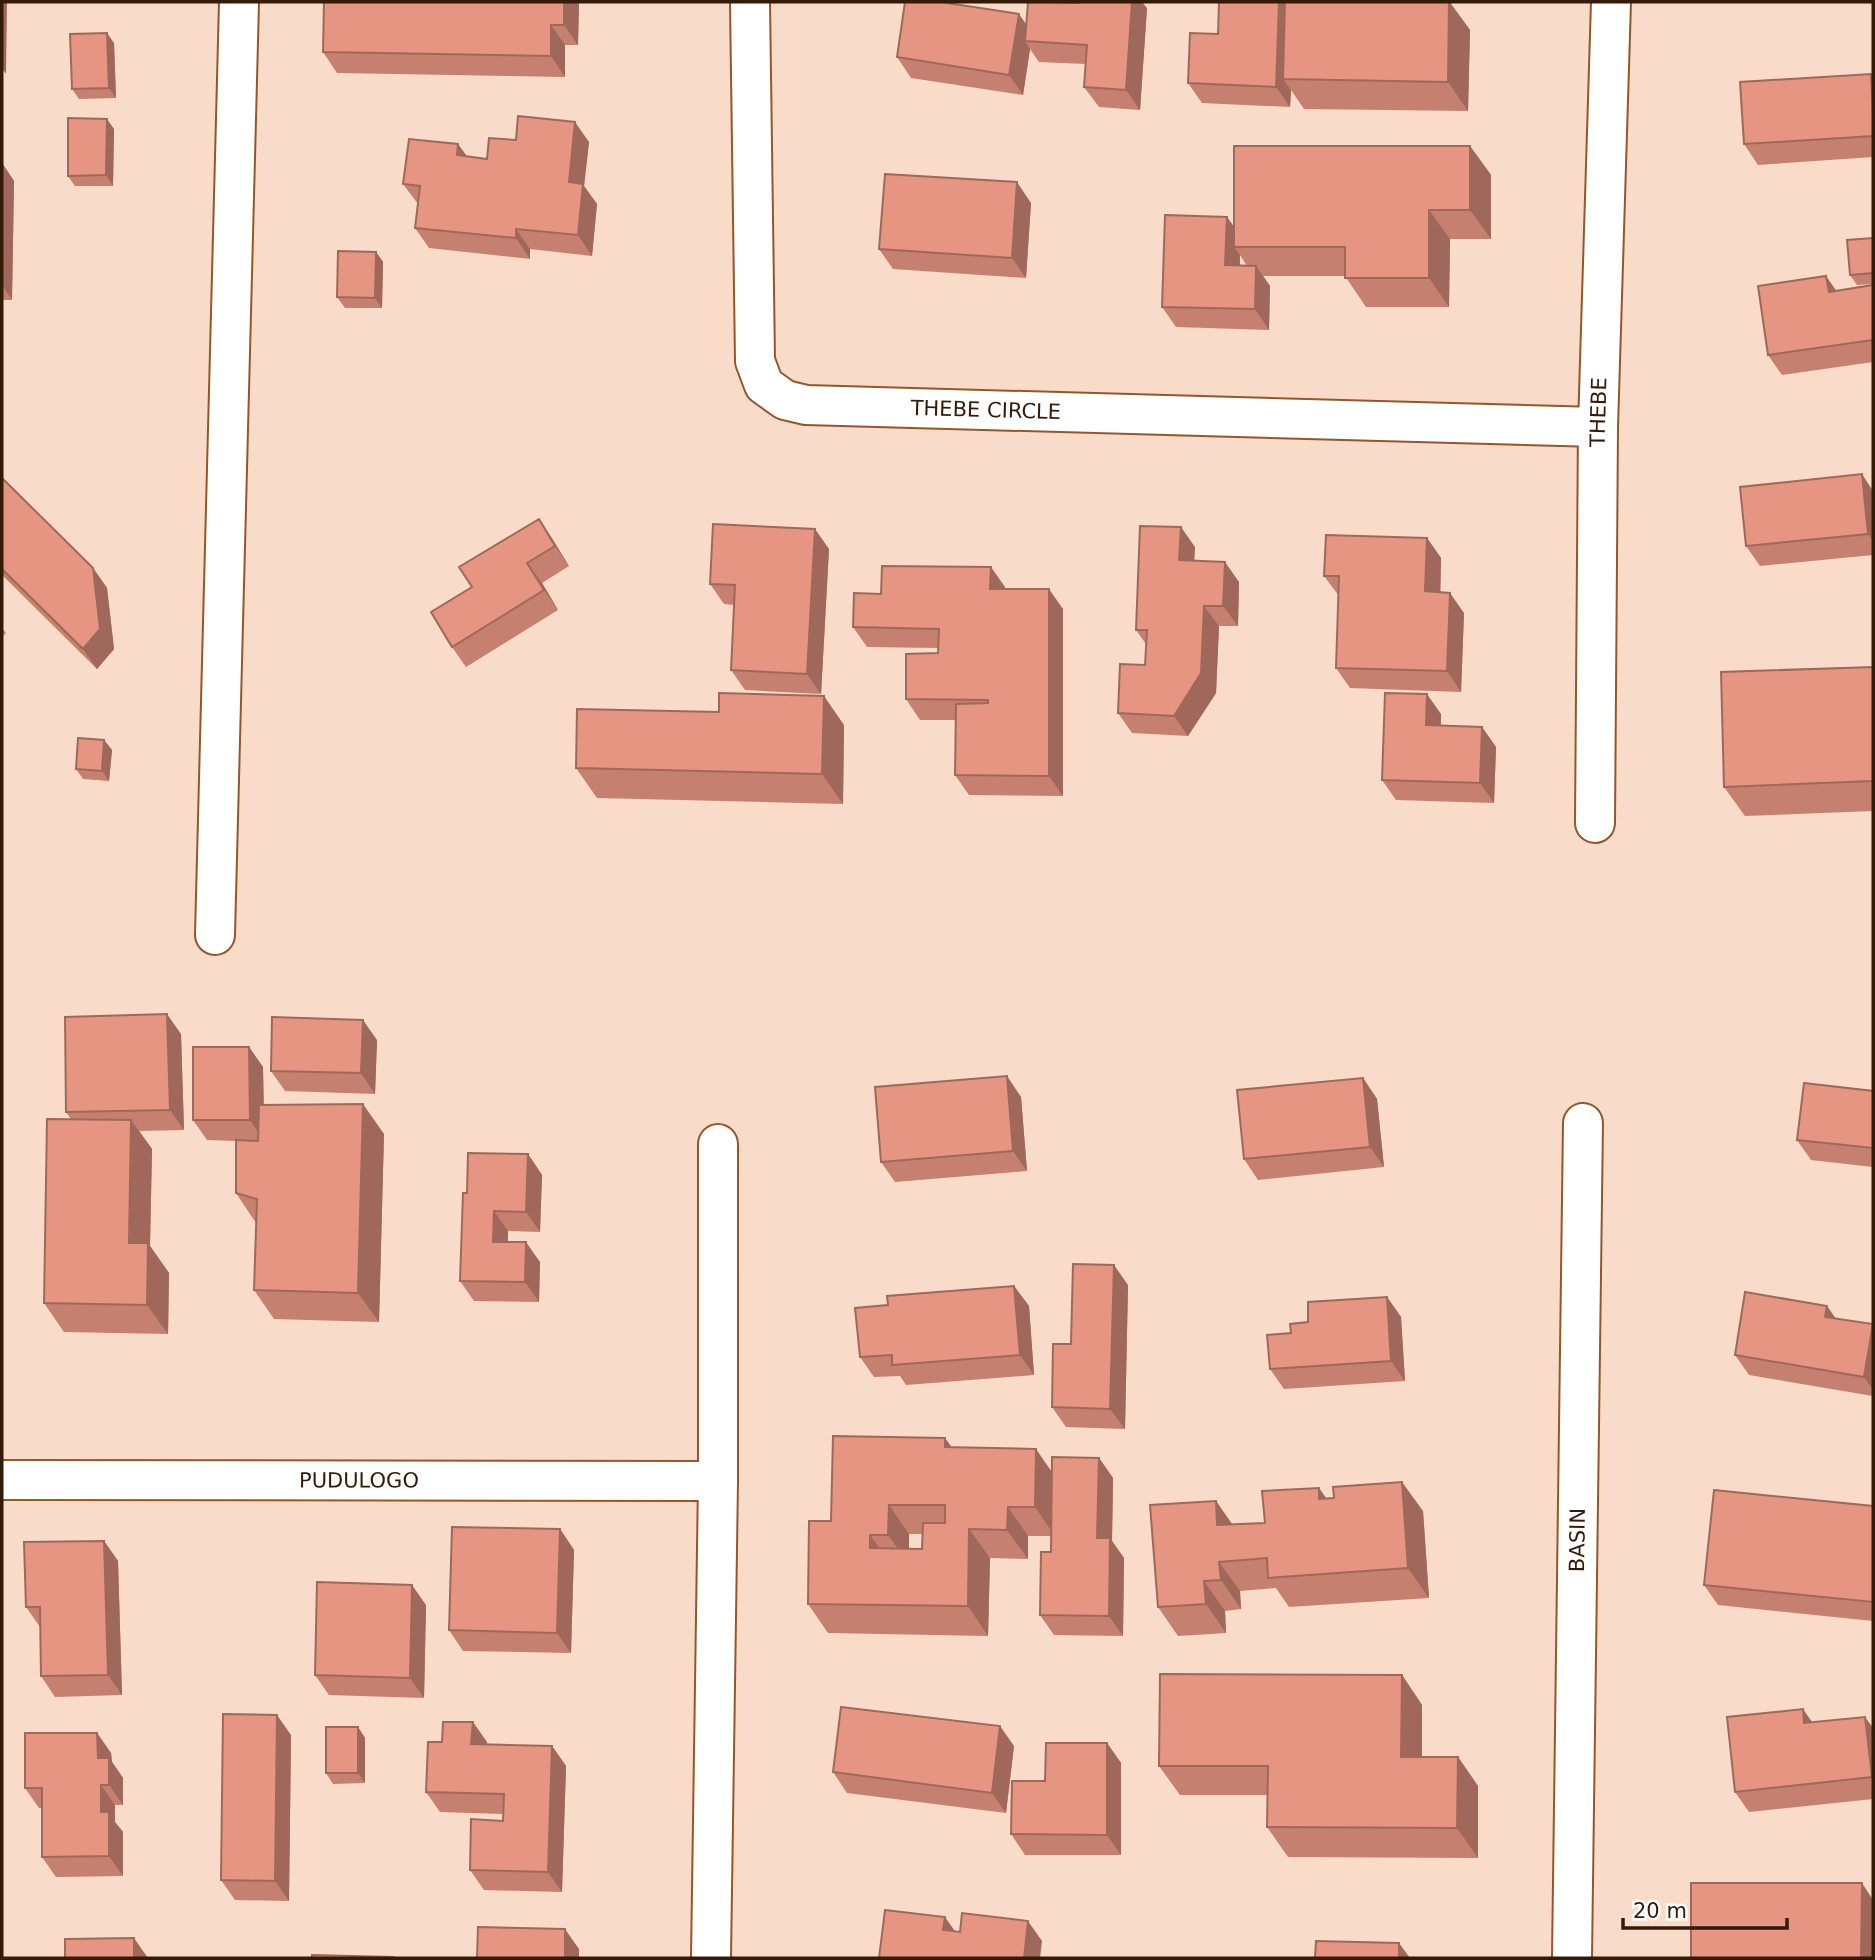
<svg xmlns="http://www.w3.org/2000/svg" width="1875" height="1960" font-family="'DejaVu Sans',sans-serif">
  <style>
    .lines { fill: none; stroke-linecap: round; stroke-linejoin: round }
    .minor-casing { stroke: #945729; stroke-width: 42 }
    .minor { stroke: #fff; stroke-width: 38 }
    .wall { fill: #c5806f; fill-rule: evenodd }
    .shaded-wall { fill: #a0685a }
    .building { fill: #e59581; stroke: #a0685a; stroke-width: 2; fill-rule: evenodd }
    .labels { text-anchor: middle; stroke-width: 5; stroke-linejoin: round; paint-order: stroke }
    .street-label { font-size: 21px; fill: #341b08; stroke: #fff }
  </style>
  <rect width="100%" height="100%" fill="#f8dcc9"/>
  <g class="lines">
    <defs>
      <g id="minor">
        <path id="s1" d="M 750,2 L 755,361 L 764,385 L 785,400 L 806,405 L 1598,427"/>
        <path id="s2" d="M 1595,823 L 1598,427 L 1611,2"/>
        <path d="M 215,935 L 239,2"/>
        <path id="s3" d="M 2,1480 L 718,1481"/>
        <path d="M 711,1958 L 718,1481 L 718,1144"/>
        <path id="s4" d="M 1572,1958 L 1583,1123"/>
      </g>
    </defs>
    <use href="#minor" class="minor-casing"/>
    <use href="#minor" class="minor"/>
  </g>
  <path class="wall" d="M 579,2 L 578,45 L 565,45 L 565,77 L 337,73 L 323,52 Z
    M 1219,2 L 1450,2 L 1470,30 L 1468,111 L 1304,109 L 1291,90 L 1290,107 L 1202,103 L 1188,83 L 1218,34 Z
    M 1147,8 L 1140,110 L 1099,107 L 1084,87 L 1086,64 L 1039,62 L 1030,49 L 1023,95 L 911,78 L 897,57 L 1026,25 Z
    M 114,43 L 116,98 L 79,99 L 72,89 Z
    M 1871,74 L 1873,78 L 1873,157 L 1758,165 L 1744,144 Z
    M 114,129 L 113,186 L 75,186 L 68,176 Z
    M 516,140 L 589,142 L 584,186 L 597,204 L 592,256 L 530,249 L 530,259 L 429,248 L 415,228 L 418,204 L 403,184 L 458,144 L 467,156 L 487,159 Z
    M 1470,146 L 1491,175 L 1491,239 L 1450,239 L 1449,307 L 1366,307 L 1345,276 L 1263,276 L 1270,286 L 1269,330 L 1176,327 L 1162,307 L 1227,217 L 1234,227 ZM 1240,255 L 1247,266 L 1240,266 Z
    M 2,163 L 14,181 L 12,300 L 2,300 Z
    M 1031,203 L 1026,278 L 893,269 L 879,249 Z
    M 1873,238 L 1873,284 L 1857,285 L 1850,275 Z
    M 376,252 L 383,262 L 382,308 L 345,308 L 337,297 Z
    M 1873,285 L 1873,362 L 1782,375 L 1768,355 L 1836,291 Z
    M 2,478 L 93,568 L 107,588 L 114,649 L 97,669 L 2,575 Z
    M 1873,491 L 1873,555 L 1760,566 L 1746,546 Z
    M 539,519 L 553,540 L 569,566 L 542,583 L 558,610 L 466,667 L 452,647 L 472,587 Z
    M 1427,538 L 1441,558 L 1440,592 L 1464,613 L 1461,692 L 1350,688 L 1336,668 L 1339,596 L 1324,576 Z
    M 1195,547 L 1194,561 L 1239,582 L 1238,626 L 1219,626 L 1216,693 L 1188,736 L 1132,733 L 1118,713 L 1145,665 L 1146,644 L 1136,630 Z
    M 829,549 L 821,694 L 745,690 L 731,670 L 734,605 L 724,604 L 710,584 Z
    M 1005,587 L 1005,589 L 1063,609 L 1063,796 L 969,795 L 955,775 L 956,720 L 920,720 L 906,699 L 938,653 L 938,648 L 867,647 L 853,627 L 881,594 Z
    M 2,628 L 6,633 L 2,637 Z
    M 1873,667 L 1873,811 L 1745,816 L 1724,787 Z
    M 1441,714 L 1441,726 L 1482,727 L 1496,747 L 1494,803 L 1396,800 L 1382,780 Z
    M 844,725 L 843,804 L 597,798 L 576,768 Z
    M 104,740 L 112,750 L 109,781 L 83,779 L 76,769 Z
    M 181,1034 L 184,1130 L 139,1131 L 152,1149 L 150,1246 L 169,1273 L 168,1334 L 64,1332 L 44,1303 L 71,1119 L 66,1112 Z
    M 377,1040 L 375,1094 L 285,1091 L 271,1071 Z
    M 249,1047 L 263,1067 L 264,1105 L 384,1134 L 379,1322 L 274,1319 L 254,1290 L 256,1223 L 236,1193 L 236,1141 L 207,1140 L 193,1120 Z
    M 1363,1078 L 1377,1099 L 1384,1167 L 1258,1180 L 1244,1159 Z
    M 1873,1091 L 1873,1167 L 1811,1160 L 1797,1140 Z
    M 1021,1097 L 1027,1171 L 895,1182 L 881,1162 Z
    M 528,1154 L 542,1175 L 540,1232 L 508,1231 L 508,1242 L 540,1262 L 539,1302 L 474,1301 L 460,1281 L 467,1193 Z
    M 1128,1285 L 1125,1429 L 1066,1427 L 1052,1407 L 1071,1344 Z
    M 1014,1286 L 1029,1306 L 1034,1375 L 906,1385 L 900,1376 L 874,1377 L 860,1357 L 888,1305 Z
    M 1387,1297 L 1401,1317 L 1405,1381 L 1284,1389 L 1270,1369 L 1291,1333 L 1308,1322 Z
    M 1873,1324 L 1873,1396 L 1749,1375 L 1735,1355 Z
    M 952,1447 L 1052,1472 L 1099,1458 L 1113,1478 L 1112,1541 L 1124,1558 L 1123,1636 L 1054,1635 L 1040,1615 L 1051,1552 L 1051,1536 L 1028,1536 L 1028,1559 L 990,1558 L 988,1636 L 828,1633 L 808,1604 L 831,1521 ZM 909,1534 L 923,1534 L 922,1549 L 909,1549 Z
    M 1319,1488 L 1326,1498 L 1423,1511 L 1429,1598 L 1289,1607 L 1276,1588 L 1240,1591 L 1241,1609 L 1225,1611 L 1226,1633 L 1178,1636 L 1158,1607 L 1216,1501 L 1232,1524 L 1265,1523 Z
    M 1873,1506 L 1873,1621 L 1718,1605 L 1704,1585 Z
    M 560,1529 L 574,1550 L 571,1653 L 463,1651 L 449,1630 Z
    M 104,1541 L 118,1561 L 122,1695 L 55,1697 L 41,1676 L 40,1627 L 26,1607 Z
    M 426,1605 L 424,1698 L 329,1695 L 315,1675 Z
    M 1402,1675 L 1422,1705 L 1422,1757 L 1458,1757 L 1478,1786 L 1478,1858 L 1288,1857 L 1267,1827 L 1267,1795 L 1180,1795 L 1159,1766 Z
    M 1812,1722 L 1873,1728 L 1873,1799 L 1749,1812 L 1735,1792 Z
    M 358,1727 L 365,1738 L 365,1783 L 333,1784 L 326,1773 Z
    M 97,1733 L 111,1753 L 112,1762 L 123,1778 L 123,1805 L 115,1805 L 115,1822 L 123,1832 L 123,1876 L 56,1877 L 42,1857 L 42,1808 L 39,1808 L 25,1788 Z
    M 291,1735 L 289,1901 L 235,1900 L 221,1880 Z
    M 487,1742 L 487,1744 L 552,1746 L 566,1766 L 562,1892 L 484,1890 L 470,1870 L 503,1821 L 503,1814 L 440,1812 L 426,1792 Z
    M 1107,1743 L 1121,1763 L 1121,1855 L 1025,1855 L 1011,1834 L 1045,1781 Z
    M 1014,1746 L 1006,1813 L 847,1793 L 833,1772 Z"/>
  <path class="shaded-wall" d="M 2,2 L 7,2 L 6,74 L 2,68 Z
    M 564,2 L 579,2 L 578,45 L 564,25 Z
    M 1132,2 L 1142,2 L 1147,8 L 1140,110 L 1126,90 Z
    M 1279,2 L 1293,2 L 1283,79 L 1291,90 L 1290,107 L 1276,87 Z
    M 1449,2 L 1470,30 L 1468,111 L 1448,82 Z
    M 1019,14 L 1033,34 L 1025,41 L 1030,49 L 1023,95 L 1009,75 Z
    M 551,25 L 565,45 L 565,77 L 551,56 Z
    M 107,33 L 114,43 L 116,98 L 109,88 Z
    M 1871,74 L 1873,78 L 1873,113 Z
    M 107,119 L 114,129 L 113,186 L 106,175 Z
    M 575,122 L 589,142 L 584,186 L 597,204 L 592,256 L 578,235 L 569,182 Z
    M 458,144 L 472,165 L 457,155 Z
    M 1470,146 L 1491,175 L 1491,239 L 1470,210 Z
    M 2,163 L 14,181 L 12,300 L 2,285 Z
    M 1017,182 L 1031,203 L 1026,278 L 1012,258 Z
    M 1429,210 L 1450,239 L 1449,307 L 1429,278 Z
    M 1227,217 L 1241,237 L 1234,247 L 1240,255 L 1239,285 L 1225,265 Z
    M 516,229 L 530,249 L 530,259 L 516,238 Z
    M 376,252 L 383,262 L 382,308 L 375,298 Z
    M 1256,266 L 1270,286 L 1269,330 L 1255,309 Z
    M 1826,276 L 1840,296 L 1829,292 Z
    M 1862,474 L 1873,491 L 1873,541 L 1868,534 Z
    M 539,519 L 553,540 L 569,566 L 555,546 Z
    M 1181,527 L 1195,547 L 1193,580 L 1179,560 Z
    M 815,529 L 829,549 L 821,694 L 807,674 Z
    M 1427,538 L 1441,558 L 1440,612 L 1425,591 Z
    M 1225,562 L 1239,582 L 1238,626 L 1223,606 Z
    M 527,563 L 542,583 L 558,610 L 544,590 Z
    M 991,567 L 1005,587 L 1005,609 L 990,589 Z
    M 93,568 L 107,588 L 114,649 L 97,669 L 83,649 Z
    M 1049,589 L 1063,609 L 1063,796 L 1049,776 Z
    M 1450,593 L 1464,613 L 1461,692 L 1447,671 Z
    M 1204,606 L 1219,626 L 1216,693 L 1188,736 L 1174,716 Z
    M 1427,694 L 1441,714 L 1440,745 L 1426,725 Z
    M 824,696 L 844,725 L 843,804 L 822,774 Z
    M 1482,727 L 1496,747 L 1494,803 L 1480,783 Z
    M 104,740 L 112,750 L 109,781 L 102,771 Z
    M 167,1014 L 181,1034 L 184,1130 L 170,1110 Z
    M 363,1020 L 377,1040 L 375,1094 L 361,1073 Z
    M 249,1047 L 263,1067 L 264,1141 L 250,1120 Z
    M 1007,1076 L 1021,1097 L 1027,1171 L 1013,1151 Z
    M 1363,1078 L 1377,1099 L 1384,1167 L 1370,1147 Z
    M 363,1104 L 384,1134 L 379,1322 L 358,1293 Z
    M 131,1120 L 152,1149 L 150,1246 L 169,1273 L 168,1334 L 147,1305 L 129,1243 Z
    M 528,1154 L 542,1175 L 540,1232 L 526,1212 Z
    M 494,1211 L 508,1231 L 507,1262 L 493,1242 Z
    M 526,1242 L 540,1262 L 539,1302 L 525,1282 Z
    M 1114,1265 L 1128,1285 L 1125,1429 L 1110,1409 Z
    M 1014,1286 L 1029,1306 L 1034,1375 L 1020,1355 Z
    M 1387,1297 L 1401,1317 L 1405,1381 L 1391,1361 Z
    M 1827,1306 L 1841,1326 L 1825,1317 Z
    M 1873,1324 L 1873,1390 L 1864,1377 Z
    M 945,1438 L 966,1467 L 945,1447 Z
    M 1036,1449 L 1056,1478 L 1055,1536 L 1035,1507 Z
    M 1099,1458 L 1113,1478 L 1112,1541 L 1124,1558 L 1123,1636 L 1109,1616 L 1097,1538 Z
    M 1402,1482 L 1423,1511 L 1429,1598 L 1408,1568 Z
    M 1319,1488 L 1339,1517 L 1319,1499 Z
    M 1216,1501 L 1236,1530 L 1217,1525 Z
    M 889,1505 L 909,1534 L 909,1564 L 888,1535 Z
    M 1008,1507 L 1028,1536 L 1028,1559 L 1007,1530 Z
    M 560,1529 L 574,1550 L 571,1653 L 557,1633 Z
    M 969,1529 L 990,1558 L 988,1636 L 968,1606 Z
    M 870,1535 L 891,1564 L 870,1548 Z
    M 104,1541 L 118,1561 L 122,1695 L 108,1675 Z
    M 1219,1562 L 1240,1591 L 1241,1609 L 1221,1580 Z
    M 1204,1581 L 1225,1611 L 1226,1633 L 1206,1604 Z
    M 412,1585 L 426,1605 L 424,1698 L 410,1678 Z
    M 1402,1675 L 1422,1705 L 1422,1786 L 1401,1757 Z
    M 1803,1709 L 1817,1729 L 1804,1723 Z
    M 277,1715 L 291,1735 L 289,1901 L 275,1881 Z
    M 1865,1717 L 1873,1728 L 1873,1780 L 1872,1777 Z
    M 473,1722 L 487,1742 L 485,1764 L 471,1744 Z
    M 1000,1726 L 1014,1746 L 1006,1813 L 992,1793 Z
    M 358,1727 L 365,1738 L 365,1783 L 358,1773 Z
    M 97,1733 L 111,1753 L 112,1762 L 123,1778 L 123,1805 L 109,1785 L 98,1758 Z
    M 1107,1743 L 1121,1763 L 1121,1855 L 1107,1835 Z
    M 552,1746 L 566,1766 L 562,1892 L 548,1872 Z
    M 1458,1757 L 1478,1786 L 1478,1858 L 1457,1828 Z
    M 101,1785 L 115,1805 L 115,1822 L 123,1832 L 123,1876 L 109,1856 L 101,1812 Z
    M 1862,1883 L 1873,1900 L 1873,1958 L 1861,1958 Z
    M 945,1917 L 959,1937 L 943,1930 Z
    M 1028,1921 L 1042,1941 L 1040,1958 L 1024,1958 Z
    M 565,1929 L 579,1949 L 579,1958 L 565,1958 Z
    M 134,1938 L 148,1958 L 134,1958 Z
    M 1399,1943 L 1410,1958 L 1399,1958 Z"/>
  <path class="building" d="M 324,2 L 564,2 L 564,25 L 551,25 L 551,56 L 323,52 Z
    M 905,2 L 941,2 L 1019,14 L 1009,75 L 897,57 Z
    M 1028,2 L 1080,3 L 1081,2 L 1132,2 L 1126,90 L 1084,87 L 1087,45 L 1025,41 Z
    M 1219,2 L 1279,2 L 1276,87 L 1188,83 L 1190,33 L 1218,34 Z
    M 1285,2 L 1449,2 L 1448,82 L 1283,79 Z
    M 107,33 L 109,88 L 72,89 L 70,34 Z
    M 1871,74 L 1873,113 L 1873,136 L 1744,144 L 1740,82 Z
    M 518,116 L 575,122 L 569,182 L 583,184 L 578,235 L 516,229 L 516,238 L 415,228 L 420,186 L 403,184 L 409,139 L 458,144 L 457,155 L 487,159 L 489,138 L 516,140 Z
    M 68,118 L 107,119 L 106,175 L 68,176 Z
    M 1234,146 L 1470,146 L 1470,210 L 1429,210 L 1429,278 L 1345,278 L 1345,247 L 1234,247 Z
    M 885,174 L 1017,182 L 1012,258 L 879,249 Z
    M 1165,215 L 1227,217 L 1225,265 L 1256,266 L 1255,309 L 1162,307 Z
    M 1873,238 L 1873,273 L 1850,275 L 1847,240 Z
    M 338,251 L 376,252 L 375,298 L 337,297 Z
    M 1826,276 L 1829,292 L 1873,285 L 1873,340 L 1768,355 L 1758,286 Z
    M 1862,474 L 1868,534 L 1746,546 L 1740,487 Z
    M 2,478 L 93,568 L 100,629 L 83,649 L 2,569 Z
    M 539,519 L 555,546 L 527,563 L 544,590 L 452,647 L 431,612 L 472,587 L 459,567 Z
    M 713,524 L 815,529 L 807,674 L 731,670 L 735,585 L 710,584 Z
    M 1140,526 L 1181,527 L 1179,560 L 1225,562 L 1223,606 L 1204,606 L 1201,673 L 1174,716 L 1118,713 L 1120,664 L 1145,665 L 1147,630 L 1136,630 Z
    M 1326,535 L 1427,538 L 1425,591 L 1450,593 L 1447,671 L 1336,668 L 1339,576 L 1324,576 Z
    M 882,566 L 991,567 L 990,589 L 1049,589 L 1049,776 L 955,775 L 956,704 L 988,703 L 988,700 L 906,699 L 906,654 L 938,653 L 939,629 L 853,627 L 854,593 L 881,594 Z
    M 1873,667 L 1873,781 L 1724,787 L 1721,672 Z
    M 719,693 L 824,696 L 822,774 L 576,768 L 577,709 L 719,712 Z
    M 1385,693 L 1427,694 L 1426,725 L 1482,727 L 1480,783 L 1382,780 Z
    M 78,738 L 104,740 L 102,771 L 76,769 Z
    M 167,1014 L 170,1110 L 66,1112 L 65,1017 Z
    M 272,1017 L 363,1020 L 361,1073 L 271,1071 Z
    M 193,1047 L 249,1047 L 250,1120 L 193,1120 Z
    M 1007,1076 L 1013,1151 L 881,1162 L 875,1087 Z
    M 1363,1078 L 1370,1147 L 1244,1159 L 1237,1090 Z
    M 1804,1083 L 1873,1091 L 1873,1148 L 1797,1140 Z
    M 363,1104 L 358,1293 L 254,1290 L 257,1199 L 236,1193 L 236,1140 L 258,1141 L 259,1105 Z
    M 47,1119 L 131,1120 L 129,1243 L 148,1243 L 147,1305 L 44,1303 Z
    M 468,1153 L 528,1154 L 526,1212 L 494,1211 L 493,1242 L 526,1242 L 525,1282 L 460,1281 L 463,1193 L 467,1193 Z
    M 1073,1264 L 1114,1265 L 1110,1409 L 1052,1407 L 1053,1344 L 1071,1344 Z
    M 1014,1286 L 1020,1355 L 892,1365 L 892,1355 L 860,1357 L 855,1308 L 888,1305 L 887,1296 Z
    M 1745,1292 L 1827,1306 L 1825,1317 L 1873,1324 L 1864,1377 L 1735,1355 Z
    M 1387,1297 L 1391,1361 L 1270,1369 L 1267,1335 L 1291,1333 L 1290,1324 L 1308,1322 L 1308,1302 Z
    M 833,1436 L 945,1438 L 945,1447 L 1036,1449 L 1035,1507 L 1008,1507 L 1007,1530 L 969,1529 L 968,1606 L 808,1604 L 809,1521 L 831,1521 ZM 889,1505 L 945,1505 L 945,1523 L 923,1523 L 922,1549 L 870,1548 L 870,1535 L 888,1535 Z
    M 1052,1457 L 1099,1458 L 1097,1538 L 1110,1538 L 1109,1616 L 1040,1615 L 1041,1552 L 1051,1552 Z
    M 1402,1482 L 1408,1568 L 1268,1578 L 1267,1558 L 1219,1562 L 1221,1580 L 1204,1581 L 1206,1604 L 1158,1607 L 1150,1505 L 1216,1501 L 1217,1525 L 1265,1523 L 1262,1491 L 1319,1488 L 1319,1499 L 1334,1498 L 1333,1487 Z
    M 1714,1490 L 1873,1506 L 1873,1602 L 1704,1585 Z
    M 452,1527 L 560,1529 L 557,1633 L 449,1630 Z
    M 104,1541 L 108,1675 L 41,1676 L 40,1607 L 26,1607 L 24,1542 Z
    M 317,1582 L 412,1585 L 410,1678 L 315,1675 Z
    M 1160,1674 L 1402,1675 L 1401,1757 L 1458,1757 L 1457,1828 L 1267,1827 L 1268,1766 L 1159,1766 Z
    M 841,1707 L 1000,1726 L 992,1793 L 833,1772 Z
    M 1803,1709 L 1804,1723 L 1865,1717 L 1872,1777 L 1735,1792 L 1727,1717 Z
    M 223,1714 L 277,1715 L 275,1881 L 221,1880 Z
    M 443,1722 L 473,1722 L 471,1744 L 552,1746 L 548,1872 L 470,1870 L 471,1819 L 503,1821 L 504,1794 L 426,1792 L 428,1742 L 442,1742 Z
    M 326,1727 L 358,1727 L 358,1773 L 326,1773 Z
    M 25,1733 L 97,1733 L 98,1758 L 109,1758 L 109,1785 L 101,1785 L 101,1812 L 109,1812 L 109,1856 L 42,1857 L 42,1788 L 25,1788 Z
    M 1046,1743 L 1107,1743 L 1107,1835 L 1011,1834 L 1012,1781 L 1045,1781 Z
    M 1691,1883 L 1862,1883 L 1861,1958 L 1691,1958 Z
    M 885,1910 L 945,1917 L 943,1930 L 960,1932 L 962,1913 L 1028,1921 L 1024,1958 L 879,1958 Z
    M 478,1927 L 565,1929 L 565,1958 L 477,1958 Z
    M 134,1938 L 134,1958 L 65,1958 L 65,1939 Z
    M 1316,1941 L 1399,1943 L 1399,1958 L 1315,1958 Z
    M 312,1955 L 393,1957 L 393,1958 L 312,1958 Z"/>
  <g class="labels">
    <g class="street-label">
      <text dy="7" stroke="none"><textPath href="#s1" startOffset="612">THEBE CIRCLE</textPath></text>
      <text dy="7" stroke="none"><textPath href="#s2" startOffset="411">THEBE</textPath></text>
      <text dy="7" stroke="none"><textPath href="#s3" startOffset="357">PUDULOGO</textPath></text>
      <text dy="7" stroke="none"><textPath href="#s4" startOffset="418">BASIN</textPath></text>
    </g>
  </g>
  <rect width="1875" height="1960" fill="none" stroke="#341b08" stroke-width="7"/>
  <path d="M1623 1918v10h164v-10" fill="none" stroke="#341b08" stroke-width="3.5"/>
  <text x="1633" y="1918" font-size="21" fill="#341b08" stroke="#ffffff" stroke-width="5" paint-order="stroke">20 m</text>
</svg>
